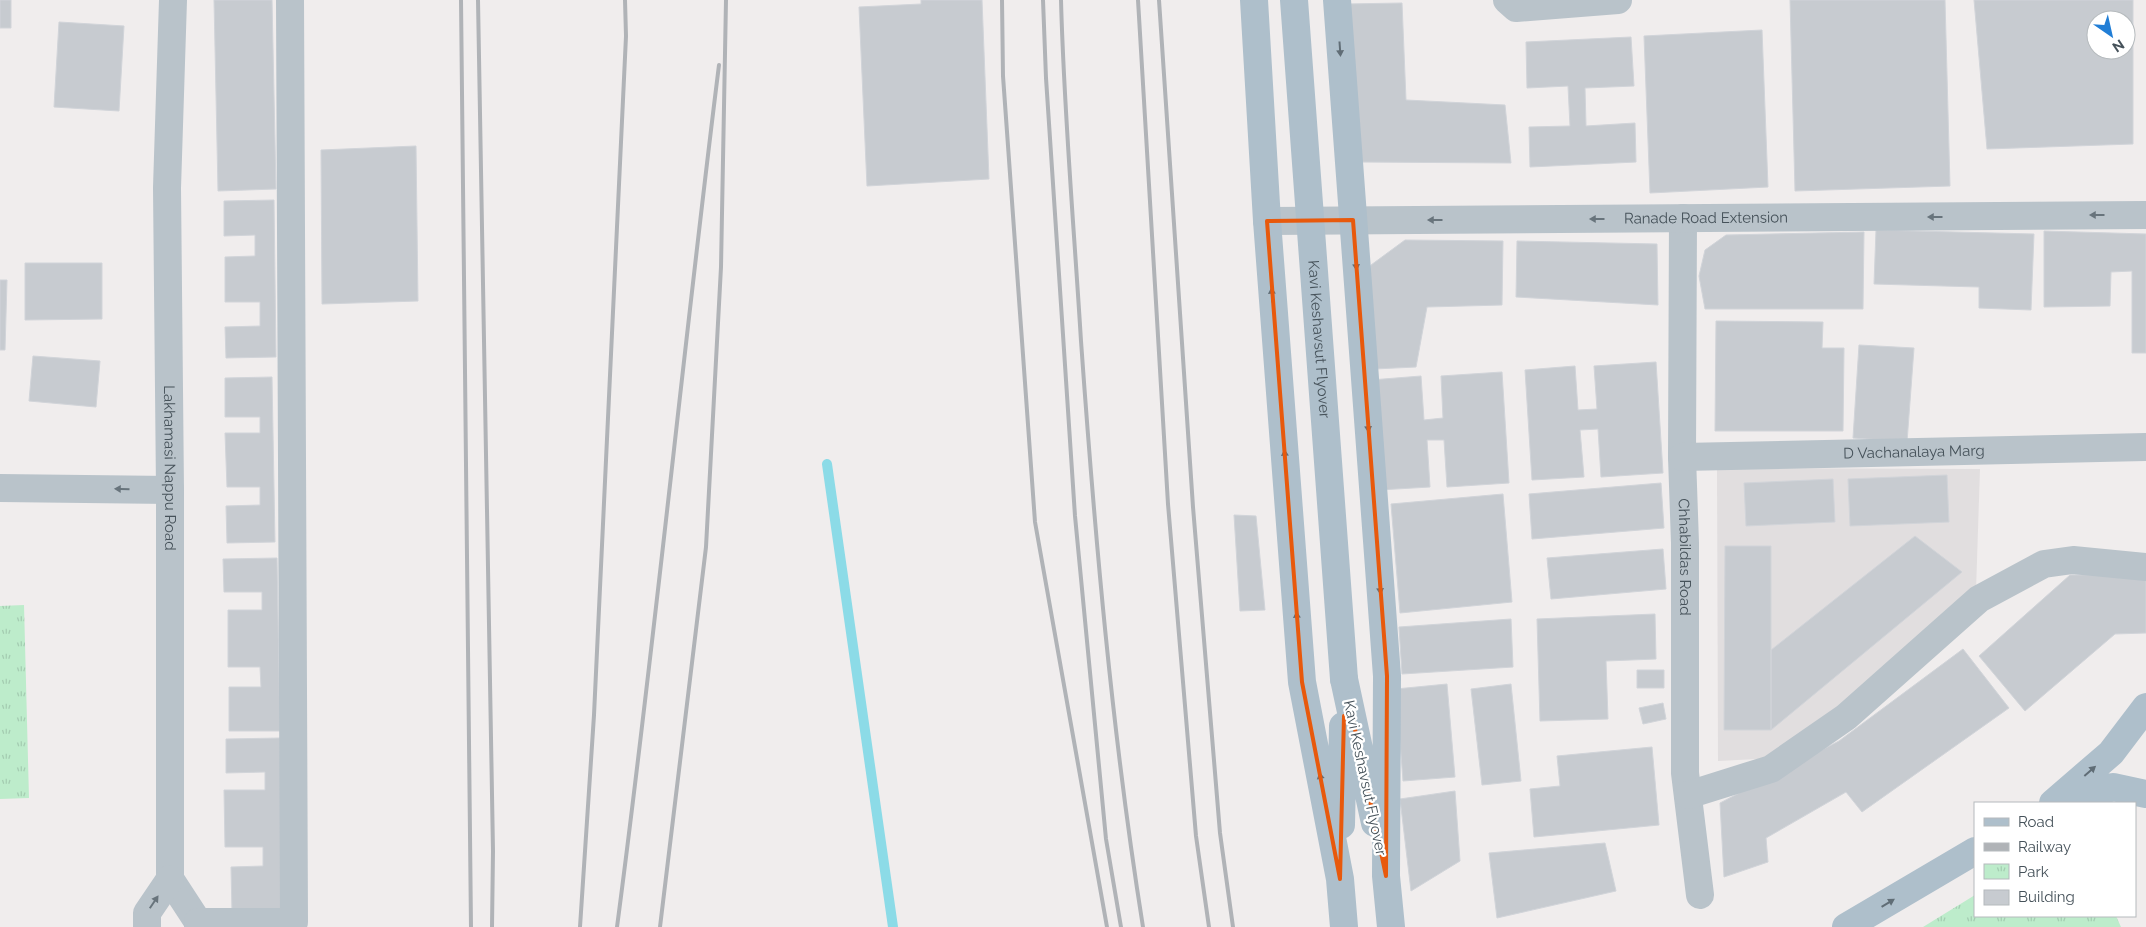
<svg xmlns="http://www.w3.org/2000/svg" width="2146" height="927" font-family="Raleway,sans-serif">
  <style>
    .education { fill: #e1dedf }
    .park { fill: url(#park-tufts) }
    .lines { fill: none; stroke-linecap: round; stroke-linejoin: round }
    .stream { stroke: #8cdbe7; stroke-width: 10 }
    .building { fill: #c7cbd0; stroke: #d1d4d9; fill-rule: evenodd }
    .minor { stroke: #b9c3ca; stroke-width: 28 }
    .major { stroke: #aebfcb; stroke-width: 28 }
    .rail { stroke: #b0b3b7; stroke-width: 4 }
    .major-bridge { stroke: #aebfcb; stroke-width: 28 }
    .oneway { fill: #606d76 }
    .oneway2 { fill: #68747c }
    .marked { fill: none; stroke: #e8590c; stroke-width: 4; stroke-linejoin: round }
    .labels { text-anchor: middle; stroke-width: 4.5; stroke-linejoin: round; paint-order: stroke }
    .street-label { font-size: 15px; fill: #46525a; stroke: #fff }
  </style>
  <defs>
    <pattern id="park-tufts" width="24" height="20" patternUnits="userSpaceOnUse" patternTransform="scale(1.25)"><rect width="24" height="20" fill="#bdeccb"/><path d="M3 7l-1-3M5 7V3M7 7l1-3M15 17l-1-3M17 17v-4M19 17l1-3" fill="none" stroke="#a4ccb1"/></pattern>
  </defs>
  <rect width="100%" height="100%" fill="#f0eded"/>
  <path class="education" d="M 1717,468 L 1980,469 L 1976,591 L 1777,758 L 1718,761 Z"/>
  <path class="park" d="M 24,605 L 29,798 L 0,799 L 0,606 Z
    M 1975,895 L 1975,916 L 2116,916 L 2121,927 L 1923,927 Z"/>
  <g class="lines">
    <path class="stream" d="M 827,464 L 893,927"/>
  </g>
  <path class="building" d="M 0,0 L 11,0 L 11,28 L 0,28 Z
    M 214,0 L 272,0 L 276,189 L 218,191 Z
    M 921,0 L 982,0 L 989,179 L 867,186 L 859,7 L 921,4 Z
    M 1790,0 L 1945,0 L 1950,186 L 1795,191 Z
    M 1974,0 L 2133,0 L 2133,144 L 1987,149 ZM 2096,20 L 2126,20 L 2126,50 L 2096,50 Z
    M 1402,3 L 1406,100 L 1505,105 L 1511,163 L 1359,162 L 1346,4 Z
    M 59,22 L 124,26 L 119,111 L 54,107 Z
    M 1762,30 L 1768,187 L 1650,193 L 1644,36 Z
    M 1631,37 L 1634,86 L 1585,88 L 1586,126 L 1635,123 L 1636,162 L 1530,167 L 1529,127 L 1570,126 L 1568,86 L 1527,88 L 1526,42 Z
    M 416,146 L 418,301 L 322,304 L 321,150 Z
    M 274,200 L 276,357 L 226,358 L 225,327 L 260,326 L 260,302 L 225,302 L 225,257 L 255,256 L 255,235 L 224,236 L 224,201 Z
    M 1876,230 L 2034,234 L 2031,310 L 1979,308 L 1979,287 L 1874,284 Z
    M 2044,231 L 2146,234 L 2146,353 L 2132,353 L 2132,271 L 2111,272 L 2110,306 L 2044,307 Z
    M 1864,232 L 1863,309 L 1705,309 L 1699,276 L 1705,250 L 1726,235 Z
    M 1405,240 L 1503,241 L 1502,305 L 1427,307 L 1416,367 L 1374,369 L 1365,286 L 1371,265 Z
    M 1517,241 L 1657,244 L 1658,305 L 1516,297 Z
    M 25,263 L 102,263 L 102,319 L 25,320 Z
    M 0,280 L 7,280 L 5,350 L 0,350 Z
    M 1716,321 L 1823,322 L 1822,348 L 1844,348 L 1843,431 L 1715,431 Z
    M 1859,345 L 1914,348 L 1907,442 L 1853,438 Z
    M 33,356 L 100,361 L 96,407 L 29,401 Z
    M 1656,362 L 1663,473 L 1601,477 L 1598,429 L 1580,430 L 1584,477 L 1532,480 L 1525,370 L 1575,366 L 1578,410 L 1597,409 L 1594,366 Z
    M 1502,372 L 1509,483 L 1447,487 L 1444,440 L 1427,440 L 1430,487 L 1379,490 L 1371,380 L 1421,376 L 1424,420 L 1443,418 L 1441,376 Z
    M 272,377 L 275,542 L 227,543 L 226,506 L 260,505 L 260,487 L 227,487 L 225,433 L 260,433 L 260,417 L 225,417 L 225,378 Z
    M 1947,475 L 1949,522 L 1850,526 L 1848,479 Z
    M 1833,479 L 1835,522 L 1746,526 L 1744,483 Z
    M 1661,483 L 1664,528 L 1532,539 L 1529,494 Z
    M 1503,494 L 1512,602 L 1400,613 L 1391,504 Z
    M 1234,515 L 1256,516 L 1265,610 L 1240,611 Z
    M 1915,536 L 1962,572 L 1771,730 L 1771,650 Z
    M 1725,546 L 1771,546 L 1771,730 L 1724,730 Z
    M 1663,549 L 1666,589 L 1551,599 L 1547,558 Z
    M 277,558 L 280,731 L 229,731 L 229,687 L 261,687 L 260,667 L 228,667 L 228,610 L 262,610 L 262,592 L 224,592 L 223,559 Z
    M 2146,574 L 2146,633 L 2115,634 L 2025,711 L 1979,656 L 2070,575 Z
    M 1655,614 L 1656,659 L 1606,661 L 1608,719 L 1540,721 L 1537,619 Z
    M 1511,619 L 1513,667 L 1402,674 L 1399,627 Z
    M 1963,649 L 2009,708 L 1862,812 L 1846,792 L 1766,838 L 1768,862 L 1724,877 L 1720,803 L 1839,741 Z
    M 1637,670 L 1664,670 L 1664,688 L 1637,688 Z
    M 1447,684 L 1455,777 L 1403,781 L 1396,689 Z
    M 1511,684 L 1521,781 L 1482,785 L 1471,689 Z
    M 1663,703 L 1666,719 L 1643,724 L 1639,708 Z
    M 280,738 L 283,911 L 232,912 L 231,867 L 263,866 L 263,847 L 225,847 L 224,790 L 265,790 L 265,772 L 226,773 L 226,739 Z
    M 1652,747 L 1659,825 L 1534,837 L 1530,789 L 1560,786 L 1557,756 Z
    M 1455,791 L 1460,861 L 1411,891 L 1400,799 Z
    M 1605,843 L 1616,891 L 1497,918 L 1489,853 Z"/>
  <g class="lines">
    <g class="minor">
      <path id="s1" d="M 173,0 L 167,188 L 170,490 L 170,879 L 198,922 L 198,927"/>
      <path d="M 1507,0 L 1516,8 L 1618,0"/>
      <path id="s2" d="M 1683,218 L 1682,457 L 1685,543 L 1685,773 L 1700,895"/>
      <path id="s3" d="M 1267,221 L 2146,215"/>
      <path id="s4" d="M 1682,457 L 2146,447"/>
      <path d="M 0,488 L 170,490"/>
      <path d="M 1688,795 L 1771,769 L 1846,717 L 1979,599 L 2044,564 L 2073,560 L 2146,567"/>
      <path d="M 198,922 L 294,922 L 290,0"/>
      <path d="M 147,927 L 147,913 L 170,879"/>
    </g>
    <path class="major" d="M 1254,0 L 1267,221 L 1302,682 L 1340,879 L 1344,927
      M 1337,0 L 1387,676 L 1386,876 L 1391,927
      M 1344,679 L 1375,823
      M 2053,803 L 2111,753 L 2146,707
      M 2061,803 L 2113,787 L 2146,794
      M 1341,825 L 1343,726
      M 1846,927 L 1975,851"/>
    <path class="rail" d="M 461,0 L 471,927
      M 478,0 L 493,851 L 492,927
      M 1002,0 L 1003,76 L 1035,522 L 1107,927
      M 1043,0 L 1046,78 L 1075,516 L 1106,839 L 1121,927
      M 1061,0 C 1064,114 1074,227 1081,341 C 1095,537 1112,733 1143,927
      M 1138,0 L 1168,504 L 1196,836 L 1209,927
      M 1159,0 L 1193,507 L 1220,833 L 1233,927
      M 580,927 L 594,715 L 626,36 L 625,0
      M 617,927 C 655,640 683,352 719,65
      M 660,927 L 706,547 L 721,267 L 726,0"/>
    <path class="major-bridge" id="s5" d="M 1294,0 L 1344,679"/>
  </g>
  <defs><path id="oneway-solid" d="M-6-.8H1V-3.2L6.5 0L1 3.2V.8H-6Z" transform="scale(1.25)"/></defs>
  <g class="oneway">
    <use href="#oneway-solid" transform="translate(1340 49) rotate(86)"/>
    <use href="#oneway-solid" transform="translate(1356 263) rotate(86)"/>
    <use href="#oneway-solid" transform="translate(1272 295) rotate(-94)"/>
    <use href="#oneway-solid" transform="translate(1368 425) rotate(86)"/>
    <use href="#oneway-solid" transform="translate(1285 457) rotate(-94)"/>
    <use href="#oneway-solid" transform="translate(1380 587) rotate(86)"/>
    <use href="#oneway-solid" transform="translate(1297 619) rotate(-94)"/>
    <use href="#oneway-solid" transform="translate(2090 771) rotate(-41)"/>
    <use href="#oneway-solid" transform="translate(1321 780) rotate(-101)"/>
    <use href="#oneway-solid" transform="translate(1888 903) rotate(-31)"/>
  </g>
  <g class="oneway2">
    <use href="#oneway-solid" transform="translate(2097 215) rotate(180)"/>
    <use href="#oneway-solid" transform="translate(1935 217) rotate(180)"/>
    <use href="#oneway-solid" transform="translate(1597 219) rotate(180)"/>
    <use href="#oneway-solid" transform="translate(1435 220) rotate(180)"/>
    <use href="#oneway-solid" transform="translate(122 489) rotate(-179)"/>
    <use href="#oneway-solid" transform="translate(154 902) rotate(-56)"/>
  </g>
  <path class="marked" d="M 1353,220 L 1387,676 L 1386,876 L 1352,715 L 1344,716 L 1340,879 L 1302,682 L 1267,221 Z"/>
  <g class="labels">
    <g class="street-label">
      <text dy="5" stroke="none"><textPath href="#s3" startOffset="439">Ranade Road Extension</textPath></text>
      <text dy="5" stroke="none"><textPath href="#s5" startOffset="340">Kavi Keshavsut Flyover</textPath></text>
      <text dy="5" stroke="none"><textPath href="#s4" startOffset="232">D Vachanalaya Marg</textPath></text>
      <text dy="5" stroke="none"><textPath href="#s1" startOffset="468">Lakhamasi Nappu Road</textPath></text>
      <text dy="5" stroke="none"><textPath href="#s2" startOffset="339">Chhabildas Road</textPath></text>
      <text transform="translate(1365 778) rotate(78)" y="5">Kavi Keshavsut Flyover</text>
    </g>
  </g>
  <rect x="1974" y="802" width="162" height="115" fill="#ffffff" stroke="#b5babd"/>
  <rect x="1984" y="818" width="25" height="8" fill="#aebfcb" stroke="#b5babd"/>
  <text x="2018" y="827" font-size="15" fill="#46525a">Road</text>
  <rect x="1984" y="843" width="25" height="8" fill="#b0b3b7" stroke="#b5babd"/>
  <text x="2018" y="852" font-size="15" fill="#46525a">Railway</text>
  <rect x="1984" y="864" width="25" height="15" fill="url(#park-tufts)" stroke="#b5babd"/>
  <text x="2018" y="877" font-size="15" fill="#46525a">Park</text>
  <rect x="1984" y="890" width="25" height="15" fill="#c7cbd0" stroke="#b5babd"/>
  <text x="2018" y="902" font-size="15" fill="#46525a">Building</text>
  <g transform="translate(2111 35) rotate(146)"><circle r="24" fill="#ffffff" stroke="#b5babd"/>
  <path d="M0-4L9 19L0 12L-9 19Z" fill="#217ed6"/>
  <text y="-8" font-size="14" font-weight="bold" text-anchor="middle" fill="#46525a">N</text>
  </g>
</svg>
